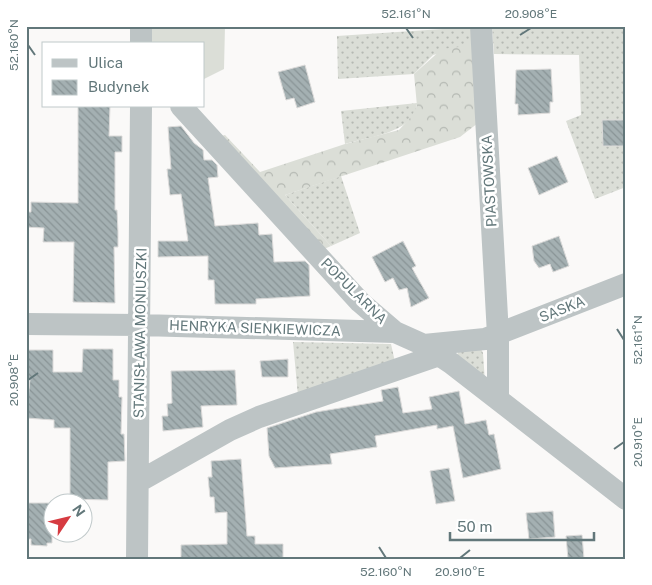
<svg xmlns="http://www.w3.org/2000/svg" width="652" height="585" font-family="'Public Sans',sans-serif">
  <style>
    .grass { fill: url(#grass-dots) }
    .forest { fill: url(#forest-crowns) }
    .green { fill: #dbded7 }
    .building { fill: url(#building-back-hatch); stroke: #dcdbda }
    .lines { fill: none; stroke-linecap: round; stroke-linejoin: round }
    .minor { stroke: #bdc4c5; stroke-width: 22 }
    .ticks { fill: none; stroke: #62777a; stroke-width: 2 }
    .labels { text-anchor: middle; stroke-width: 5; stroke-linejoin: round; paint-order: stroke }
    .street-label { font-size: 14px; fill: #62777a; stroke: #fff }
    .neatline { fill: none; stroke: #62777a; stroke-width: 2 }
    .ticks-label { font-size: 12px; text-anchor: middle; fill: #62777a }
  </style>
  <defs>
    <pattern id="grass-dots" width="8" height="8" patternUnits="userSpaceOnUse" patternTransform="scale(1.25)"><rect width="8" height="8" fill="#dbded7"/><path d="M2 2h.1M6 6h.1" fill="none" stroke="#b5b9b3" stroke-width="1.8" stroke-linecap="round"/></pattern>
    <pattern id="forest-crowns" width="20" height="18" patternUnits="userSpaceOnUse" patternTransform="scale(1.25)"><rect width="20" height="18" fill="#dbded7"/><path d="M2 6a3 3 0 1 1 6 0M12 15a3 3 0 1 1 6 0" fill="none" stroke="#b5b9b3"/></pattern>
    <pattern id="building-back-hatch" width="6" height="6" patternUnits="userSpaceOnUse" patternTransform="scale(1.25)"><rect width="6" height="6" fill="#a4b0b2"/><path d="M-1 5l2 2M0 0l6 6M5-1l2 2" fill="none" stroke="#899496"/></pattern>
  </defs>
  <rect width="100%" height="100%" fill="#faf9f8"/>
  <path class="grass" d="M 492,26 L 626,26 L 626,187 L 595,199 L 566,121 L 581,115 L 579,55 L 494,54 Z
    M 473,27 L 475,45 L 433,55 L 414,74 L 338,79 L 337,36 Z
    M 417,103 C 415,133 368,137 345,144 L 341,111 Z
    M 341,176 L 360,233 L 331,246 L 285,195 Z
    M 293,342 L 391,344 L 395,362 L 298,396 Z
    M 481,349 L 483,353 L 485,382 L 457,357 L 458,352 Z"/>
  <path class="forest" d="M 475,45 L 478,123 L 460,137 L 285,195 L 331,246 L 322,250 L 221,136 L 225,135 L 260,172 L 345,144 L 399,130 L 411,117 L 417,106 L 414,74 L 442,49 Z"/>
  <path class="green" d="M 151,26 L 225,26 L 224,69 L 204,79 L 204,44 L 151,44 Z"/>
  <path class="building" d="M 305,65 L 315,102 L 297,108 L 294,98 L 286,100 L 278,72 Z
    M 551,69 L 553,102 L 550,102 L 550,113 L 518,115 L 518,104 L 515,104 L 516,70 Z
    M 78,106 L 110,106 L 109,136 L 122,136 L 122,152 L 115,152 L 115,210 L 117,210 L 118,232 L 118,247 L 114,247 L 115,303 L 73,302 L 74,242 L 43,242 L 44,228 L 26,227 L 26,212 L 31,212 L 31,202 L 78,203 Z
    M 602,120 L 626,120 L 626,146 L 603,146 Z
    M 181,126 L 194,143 L 203,150 L 204,160 L 212,160 L 217,165 L 218,177 L 208,178 L 215,226 L 258,223 L 259,235 L 272,234 L 274,262 L 305,261 L 309,265 L 310,296 L 256,299 L 256,304 L 215,304 L 214,280 L 208,280 L 208,256 L 158,257 L 158,241 L 188,241 L 181,194 L 170,195 L 167,169 L 171,169 L 168,127 Z
    M 557,156 L 568,182 L 539,195 L 528,168 Z
    M 559,236 L 569,266 L 553,272 L 550,264 L 539,268 L 534,261 L 532,246 Z
    M 403,241 L 416,266 L 412,268 L 429,298 L 411,307 L 407,288 L 399,290 L 393,278 L 385,282 L 372,257 Z
    M 83,349 L 113,349 L 113,380 L 119,380 L 119,397 L 122,397 L 121,434 L 124,434 L 125,461 L 108,462 L 108,500 L 70,499 L 70,428 L 54,428 L 54,420 L 26,418 L 30,380 L 26,380 L 26,350 L 53,350 L 53,372 L 82,372 Z
    M 288,359 L 288,377 L 262,377 L 260,361 Z
    M 235,370 L 237,405 L 201,406 L 203,427 L 163,431 L 162,416 L 168,416 L 167,404 L 172,403 L 171,371 Z
    M 398,387 L 403,413 L 432,409 L 429,397 L 459,391 L 465,424 L 486,420 L 489,435 L 494,434 L 501,469 L 463,478 L 453,426 L 437,429 L 437,425 L 375,436 L 377,447 L 330,454 L 332,464 L 275,468 L 269,456 L 267,428 L 316,412 L 383,401 L 381,390 Z
    M 241,459 L 247,536 L 255,536 L 255,544 L 283,544 L 283,559 L 181,559 L 181,545 L 227,544 L 227,512 L 215,513 L 214,497 L 210,497 L 208,477 L 212,477 L 211,461 Z
    M 449,468 L 455,501 L 436,504 L 430,471 Z
    M 26,503 L 52,503 L 52,543 L 47,543 L 47,546 L 31,545 L 31,539 L 26,539 Z
    M 553,511 L 555,537 L 529,539 L 526,513 Z
    M 582,535 L 584,559 L 568,559 L 566,536 Z"/>
  <g class="lines">
    <path class="minor" d="M 141,26 L 141,44
      M 481,26 L 498,335 L 498,399
      M 181,106 L 360,302 L 395,332 L 424,345 L 451,363 L 626,499
      M 26,324 L 141,325 L 395,332
      M 424,345 L 485,339 L 626,284
      M 138,482 L 230,430 L 259,417 L 439,355
      M 137,559 L 141,106"/>
  </g>
  <path class="ticks" d="M 406,28 L 413,38M 520,35 L 531,28M 28,45 L 35,55M 617,329 L 624,340M 28,380 L 38,373M 614,449 L 624,442M 379,547 L 386,558M 460,558 L 470,550"/>
  <g class="labels">
    <g class="street-label">
      <text transform="translate(489 181) rotate(-93)" y="5">PIASTOWSKA</text>
      <text transform="translate(354 291) rotate(45)" y="5">POPULARNA</text>
      <text transform="translate(562 309) rotate(-22)" y="5">SASKA</text>
      <text transform="translate(255 328) rotate(2)" y="5">HENRYKA SIENKIEWICZA</text>
      <text transform="translate(140 333) rotate(-89)" y="5">STANISŁAWA MONIUSZKI</text>
    </g>
  </g>
  <rect width="652" height="585" fill="none" stroke="#ffffff" stroke-width="55"/>
  <rect x="42" y="42" width="162" height="65" fill="#ffffff" stroke="#c0c9ca"/>
  <rect x="52" y="59" width="25" height="8" fill="#bdc4c5" stroke="#c0c9ca"/>
  <text x="88" y="68" font-size="15" fill="#62777a">Ulica</text>
  <rect x="52" y="80" width="25" height="15" fill="url(#building-back-hatch)" stroke="#c0c9ca"/>
  <text x="88" y="92" font-size="15" fill="#62777a">Budynek</text>
  <g transform="translate(68 518) rotate(55)"><circle r="24" fill="#ffffff" stroke="#c0c9ca"/>
  <path d="M0-4L9 19L0 12L-9 19Z" fill="#d63b41"/>
  <text y="-8" font-size="14" font-weight="bold" text-anchor="middle" fill="#62777a">N</text>
  </g>
  <path d="M450 532v8h144v-8" fill="none" stroke="#62777a" stroke-width="2.5"/>
  <text x="457" y="532" font-size="15" fill="#62777a" stroke="#ffffff" stroke-width="4" paint-order="stroke">50 m</text>
  <rect x="28" y="28" width="596" height="530" class="neatline"/>
  <g class="ticks-label">
    <text x="406" y="18">52.161°N</text>
    <text x="531" y="18">20.908°E</text>
    <text transform="translate(14 45) rotate(-90)" y="4">52.160°N</text>
    <text transform="translate(638 340) rotate(-90)" y="4">52.161°N</text>
    <text transform="translate(14 380) rotate(-90)" y="4">20.908°E</text>
    <text transform="translate(638 442) rotate(-90)" y="4">20.910°E</text>
    <text x="386" y="576">52.160°N</text>
    <text x="460" y="576">20.910°E</text>
  </g>
</svg>
